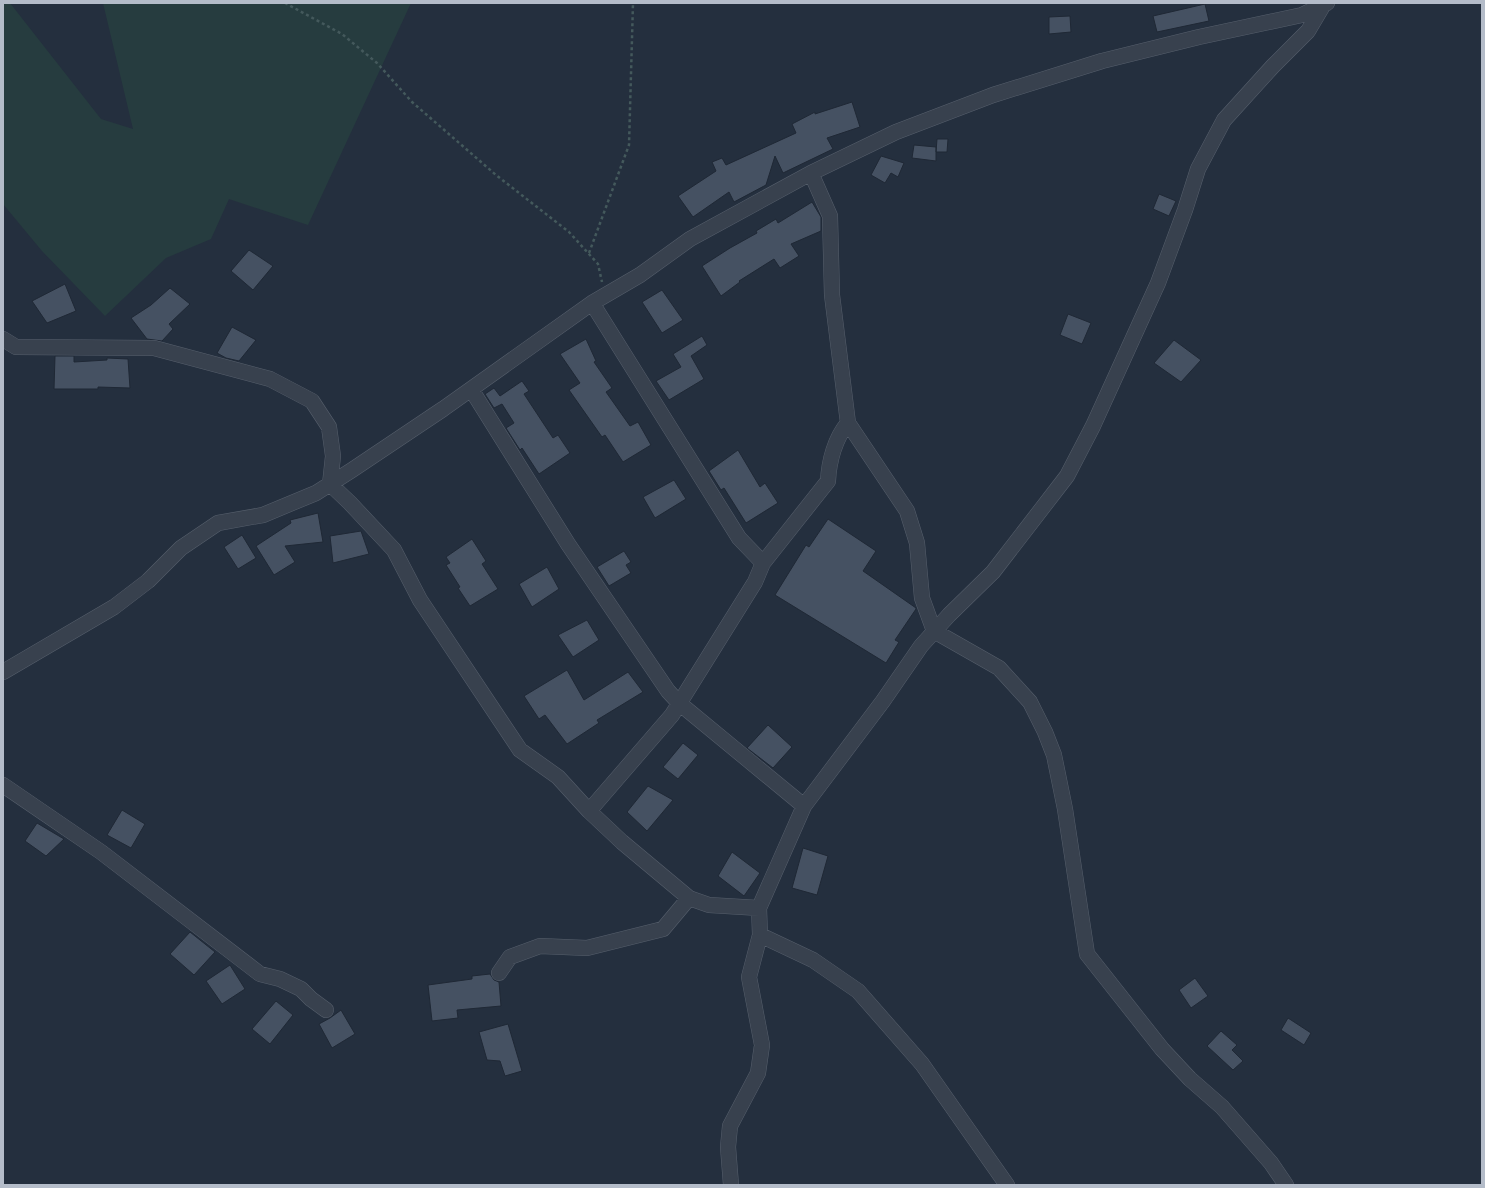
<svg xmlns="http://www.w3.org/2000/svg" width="1485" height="1188" font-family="'Noto Sans',sans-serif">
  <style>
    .green { fill: #263c3f }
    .building { fill: #455162; stroke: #1f2835 }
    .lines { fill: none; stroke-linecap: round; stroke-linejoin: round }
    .minor-casing { stroke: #565f6c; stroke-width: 16 }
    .path { stroke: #44595c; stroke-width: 2.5; stroke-dasharray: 3 3; stroke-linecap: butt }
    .minor { stroke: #38414e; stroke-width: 15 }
  </style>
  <rect width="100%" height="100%" fill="#242f3e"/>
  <path class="green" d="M 3,3 L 10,3 L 101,119 L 133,129 L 103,3 L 411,3 L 308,225 L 229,199 L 211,239 L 166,258 L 105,316 L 42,251 L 3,204 Z"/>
  <path class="building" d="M 1205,4 L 1209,21 L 1157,32 L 1153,16 Z
    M 1070,16 L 1071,32 L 1049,34 L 1049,17 Z
    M 852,102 L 860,127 L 827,138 L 833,149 L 783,173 L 775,156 L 766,185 L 734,202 L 729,192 L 693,217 L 678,196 L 716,171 L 712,162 L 722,158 L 726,165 L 796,133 L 792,124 L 815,112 L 815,114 Z
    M 937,139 L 948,139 L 947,152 L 936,152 Z
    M 914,145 L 936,147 L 936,161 L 912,158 Z
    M 881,156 L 904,163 L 898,177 L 891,173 L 885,183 L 871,175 Z
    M 1159,194 L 1176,201 L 1169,216 L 1153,209 Z
    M 812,202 L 821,217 L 821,231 L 791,244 L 799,256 L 780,268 L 774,259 L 739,281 L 740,282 L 721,296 L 702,266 L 730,248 L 757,233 L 756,231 L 776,219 L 778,223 Z
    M 249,250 L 273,266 L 253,290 L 231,271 Z
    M 65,284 L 76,311 L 47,323 L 32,301 Z
    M 170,288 L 190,304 L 169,324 L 173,329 L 162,341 L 147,339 L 131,318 L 151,305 Z
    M 662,290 L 683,320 L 662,333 L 642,302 Z
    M 1068,314 L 1091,323 L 1082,344 L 1060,335 Z
    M 232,327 L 256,340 L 239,361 L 226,358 L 217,353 Z
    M 702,336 L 707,345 L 691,356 L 704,379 L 669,400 L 656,381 L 681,367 L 673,354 Z
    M 586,339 L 596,361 L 594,362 L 612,388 L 606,392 L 630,426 L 638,422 L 651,445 L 623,462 L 605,435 L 602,437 L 569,390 L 580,383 L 560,354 Z
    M 1174,340 L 1201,360 L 1181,382 L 1154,363 Z
    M 55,356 L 74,356 L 74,362 L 107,360 L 107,358 L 128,359 L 130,388 L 98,387 L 98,389 L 54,389 Z
    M 522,381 L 529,391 L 524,394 L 553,438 L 558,435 L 570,453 L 539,474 L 522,448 L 520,450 L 506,428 L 514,423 L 502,404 L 494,408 L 485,394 L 494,388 L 500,396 Z
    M 738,450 L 760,487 L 765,483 L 778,503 L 746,523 L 724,488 L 721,490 L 709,471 Z
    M 674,480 L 686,499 L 655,518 L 643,497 Z
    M 318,513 L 323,542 L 285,546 L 295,562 L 274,575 L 256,546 L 291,523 L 290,520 Z
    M 828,519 L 876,551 L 863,571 L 916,608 L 916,609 L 895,640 L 899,642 L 886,663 L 775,595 L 806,545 L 809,547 Z
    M 361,531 L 369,554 L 333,563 L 330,536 Z
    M 242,535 L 256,558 L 238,569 L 224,547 Z
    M 472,539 L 486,561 L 482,564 L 498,589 L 470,606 L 458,588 L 460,587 L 446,565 L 450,563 L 446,557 Z
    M 624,551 L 631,562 L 626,565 L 631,573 L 609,586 L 597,567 Z
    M 547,567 L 559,589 L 532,607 L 519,584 Z
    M 587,620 L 599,640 L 573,657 L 558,635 Z
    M 567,670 L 584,700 L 628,672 L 643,692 L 597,720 L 599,723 L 567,744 L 545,715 L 539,719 L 524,696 Z
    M 768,725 L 792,747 L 773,768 L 747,748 Z
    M 683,743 L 698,755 L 678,779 L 663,767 Z
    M 648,786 L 673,800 L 647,831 L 627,812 Z
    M 122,810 L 145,824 L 131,848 L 107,835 Z
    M 37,823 L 64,839 L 46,856 L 25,841 Z
    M 803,848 L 828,856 L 817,895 L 792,888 Z
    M 732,852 L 760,873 L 744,896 L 718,876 Z
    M 190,932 L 215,952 L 194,975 L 170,954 Z
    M 230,965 L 245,989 L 222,1004 L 206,981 Z
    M 490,974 L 494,980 L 499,982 L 501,1006 L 457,1010 L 458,1018 L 432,1021 L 428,985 L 472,979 L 472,976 Z
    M 1195,978 L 1208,996 L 1191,1008 L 1179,990 Z
    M 276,1001 L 293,1015 L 270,1044 L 252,1029 Z
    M 341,1010 L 355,1034 L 332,1048 L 319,1024 L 330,1018 Z
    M 1288,1018 L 1311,1033 L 1304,1045 L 1281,1030 Z
    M 508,1024 L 522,1071 L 505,1076 L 500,1061 L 487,1060 L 479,1032 Z
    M 1221,1031 L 1237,1045 L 1232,1050 L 1243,1061 L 1233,1070 L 1207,1046 Z"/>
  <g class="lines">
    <defs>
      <path id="minor" d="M 811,173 L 830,216 L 832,295 L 848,423 L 907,511 L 917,543 L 922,598 L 934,631 L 999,668 L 1030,702 L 1045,732 L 1054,755 L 1065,809 L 1087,954 L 1162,1049 L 1190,1079 L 1222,1107 L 1271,1163 L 1286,1185
        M 592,303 L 739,538 L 763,563
        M 3,339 L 16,347 L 154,348 L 270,379 L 312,401 L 329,427 L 333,456 L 330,484 L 350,503 L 394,550 L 420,600 L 520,750 L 558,777 L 589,811 L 622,842 L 689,898 L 709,905 L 759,908
        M 471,389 L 568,544 L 668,691 L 679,703 L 804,806
        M 3,672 L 114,607 L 148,581 L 181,548 L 218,523 L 263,515 L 316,493 L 352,470 L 443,409 L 592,303 L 640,275 L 690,239 L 811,173 L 896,132 L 993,95 L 1102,61 L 1199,37 L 1302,15 L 1327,3
        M 3,785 L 101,852 L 260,974 L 280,979 L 301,989 L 311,999 L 326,1010
        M 589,811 L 672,715 L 755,582 L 763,563 L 828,481 C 829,461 835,438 848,423
        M 760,935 L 813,960 L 858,991 L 922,1064 L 1007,1185
        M 499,973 L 510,957 L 540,946 L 587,948 L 663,929 L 689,898
        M 731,1185 L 728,1147 L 730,1126 L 758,1073 L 762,1045 L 749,977 L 760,935 L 759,908 L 804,806 L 883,701 L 921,646 L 949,615 L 993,572 L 1067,476 L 1093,426 L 1158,283 L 1185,210 L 1198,169 L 1224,120 L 1273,66 L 1308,31 L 1324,4"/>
    </defs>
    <use href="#minor" class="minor-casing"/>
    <path class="path" d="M 285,3 L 342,34 L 377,63 L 412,102 L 496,175 L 569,232 L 598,264 L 602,282
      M 589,253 L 629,145 L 633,3"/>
    <use href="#minor" class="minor"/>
  </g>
  <rect width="1485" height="1188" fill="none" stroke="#b4bcc9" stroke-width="8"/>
</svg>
